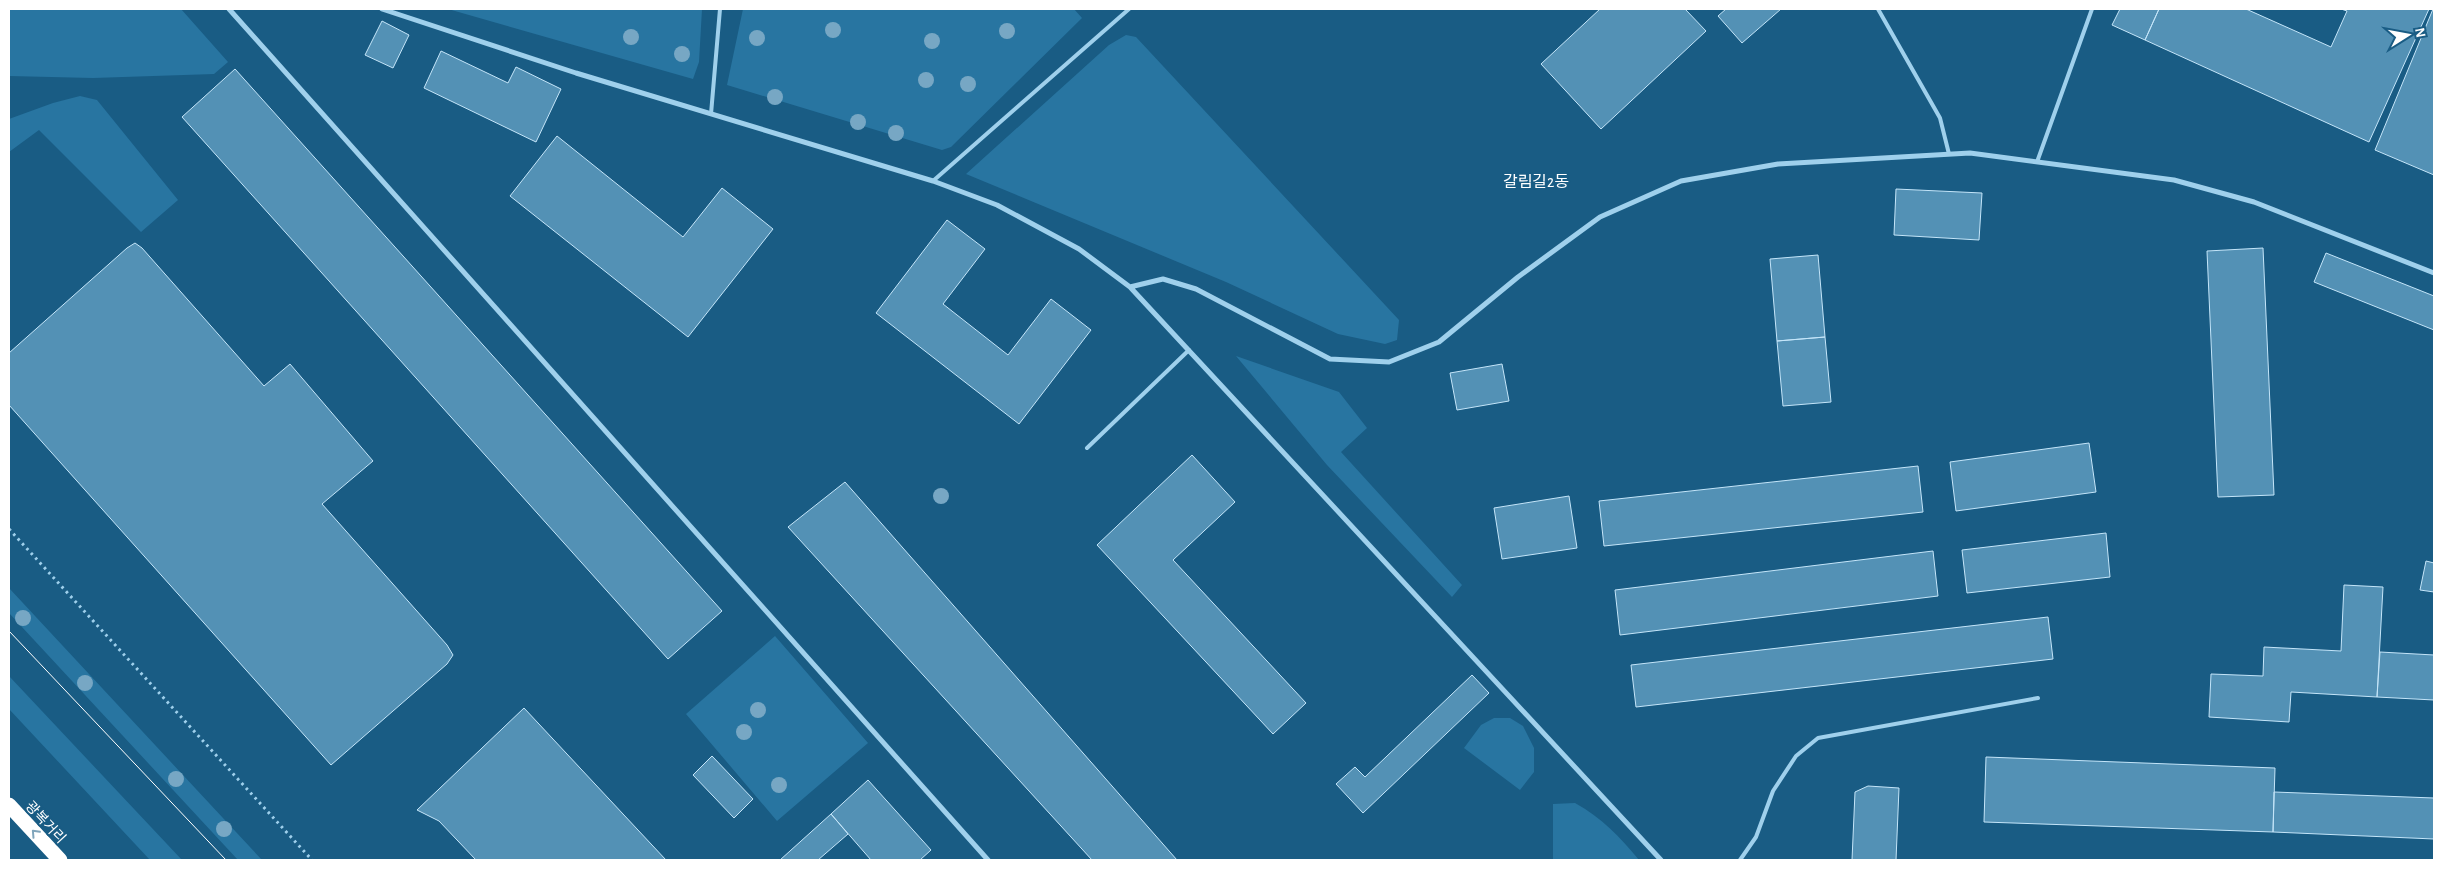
<svg xmlns="http://www.w3.org/2000/svg" width="2443" height="869" font-family="'Alegreya Sans','Noto Sans KR',sans-serif">
  <style>
    .green { fill: #2875a1 }
    .building { fill: #5391b5; stroke: #c4e5f9 }
    .lines { fill: none; stroke-linecap: round; stroke-linejoin: round }
    .path { stroke: #9fd0ec; stroke-width: 3; stroke-dasharray: 2.5 4; stroke-linecap: butt }
    .lane { stroke: #9fd0ec; stroke-width: 4 }
    .street { stroke: #9fd0ec; stroke-width: 5 }
    .highway { stroke: #fff; stroke-width: 15 }
    .tram { stroke: #fff; stroke-width: 1 }
    .tree { fill: #77a7c4 }
    .oneway { stroke: #80a5bb }
    .labels { text-anchor: middle; stroke-width: 4; stroke-linejoin: round; paint-order: stroke }
    .street-label { font-size: 14px; fill: #fff; stroke: #195c84 }
    .quarter-label { font-size: 16px; fill: #fff; stroke: #195c84 }
  </style>
  <rect width="100%" height="100%" fill="#195c84"/>
  <path class="green" d="M 9,9 L 181,9 L 228,62 L 214,74 L 93,78 L 9,76 Z
    M 448,9 L 702,9 L 699,62 L 693,79 Z
    M 743,9 L 1074,9 L 1082,18 L 951,147 L 942,150 L 727,85 Z
    M 1126,35 L 1136,37 L 1399,320 L 1397,340 L 1385,344 L 1338,334 L 1226,282 L 966,174 L 1109,45 Z
    M 80,96 L 97,100 L 178,200 L 141,232 L 39,130 L 9,152 L 9,119 L 53,103 Z
    M 1236,356 L 1339,392 L 1367,428 L 1341,452 L 1462,585 L 1452,597 L 1327,465 Z
    M 9,588 L 262,860 L 238,860 L 9,613 Z
    M 775,636 L 868,743 L 777,821 L 686,714 Z
    M 9,676 L 182,860 L 150,860 L 9,709 Z
    M 1494,718 L 1510,718 L 1523,726 L 1534,748 L 1534,772 L 1520,790 L 1464,748 L 1481,725 Z
    M 1575,803 C 1602,818 1620,837 1639,860 L 1553,860 L 1553,804 Z"/>
  <path class="building" d="M 1600,9 L 1685,9 L 1706,31 L 1601,129 L 1541,64 Z
    M 1726,9 L 1781,9 L 1742,43 L 1718,16 Z
    M 2120,9 L 2159,9 L 2145,40 L 2112,25 Z
    M 2159,9 L 2246,9 L 2331,47 L 2347,11 L 2341,9 L 2429,9 L 2369,142 L 2145,40 Z
    M 2433,9 L 2434,9 L 2434,175 L 2375,150 Z
    M 382,21 L 409,35 L 393,68 L 365,55 Z
    M 441,51 L 508,83 L 516,67 L 561,89 L 536,142 L 424,88 Z
    M 235,69 L 722,611 L 668,659 L 182,117 Z
    M 557,136 L 683,237 L 722,188 L 773,229 L 688,337 L 510,196 Z
    M 1896,189 L 1982,193 L 1979,240 L 1894,235 Z
    M 947,220 L 985,249 L 943,304 L 1008,355 L 1051,299 L 1091,330 L 1019,424 L 876,313 Z
    M 135,243 L 142,248 L 264,386 L 290,364 L 373,461 L 322,504 L 447,645 L 453,655 L 447,664 L 331,765 L 9,405 L 9,353 L 127,248 Z
    M 2263,248 L 2274,495 L 2218,497 L 2207,251 Z
    M 2326,253 L 2434,296 L 2434,330 L 2314,282 Z
    M 1818,255 L 1825,337 L 1777,341 L 1770,259 Z
    M 1825,337 L 1831,402 L 1783,406 L 1777,341 Z
    M 1502,364 L 1509,401 L 1457,410 L 1450,373 Z
    M 2089,443 L 2096,492 L 1956,511 L 1950,462 Z
    M 1192,455 L 1235,502 L 1173,560 L 1306,703 L 1273,734 L 1097,545 Z
    M 1918,466 L 1923,512 L 1604,546 L 1599,501 Z
    M 845,482 L 1177,860 L 1092,860 L 788,527 Z
    M 1569,496 L 1577,548 L 1502,559 L 1494,508 Z
    M 2106,533 L 2110,577 L 1967,593 L 1962,550 Z
    M 1933,551 L 1938,596 L 1620,635 L 1615,590 Z
    M 2426,561 L 2434,563 L 2434,592 L 2420,590 Z
    M 2344,585 L 2383,587 L 2377,697 L 2291,692 L 2289,722 L 2209,717 L 2211,674 L 2263,676 L 2264,647 L 2341,651 Z
    M 2048,617 L 2053,659 L 1636,707 L 1631,665 Z
    M 2380,652 L 2434,655 L 2434,700 L 2377,697 Z
    M 1472,675 L 1489,693 L 1363,813 L 1336,784 L 1355,767 L 1365,777 Z
    M 524,708 L 666,860 L 476,860 L 439,821 L 417,810 Z
    M 712,756 L 753,799 L 734,818 L 693,775 Z
    M 1986,757 L 2275,768 L 2273,832 L 1984,822 Z
    M 868,780 L 931,850 L 920,860 L 871,860 L 831,814 Z
    M 1868,786 L 1899,788 L 1896,860 L 1852,860 L 1855,792 Z
    M 2274,792 L 2434,798 L 2434,839 L 2273,832 Z
    M 831,814 L 848,834 L 818,860 L 780,860 Z"/>
  <g class="lines">
    <path class="path" d="M 9,529 L 312,860"/>
    <path class="lane" d="M 1878,9 L 1940,118 L 1949,154
      M 711,114 L 720,9
      M 2037,162 L 2092,9
      M 933,181 L 1129,9
      M 1087,448 L 1189,350
      M 1740,860 L 1756,837 L 1773,791 L 1796,756 L 1818,738 L 2038,698"/>
    <path class="street" d="M 229,9 L 988,860
      M 382,9 L 576,73 L 933,181 L 997,205 L 1079,249 L 1130,287 L 1661,860
      M 1130,287 L 1163,279 L 1196,289 L 1330,359 L 1389,362 L 1439,342 L 1518,277 L 1600,217 L 1681,181 L 1778,164 L 1970,153 L 2174,180 L 2254,202 L 2434,273"/>
    <path class="highway" d="M 9,805 L 60,860"/>
    <path class="tram" d="M 9,631 L 226,860"/>
  </g>
  <g class="tree">
    <circle cx="833" cy="30" r="8"/>
    <circle cx="1007" cy="31" r="8"/>
    <circle cx="631" cy="37" r="8"/>
    <circle cx="757" cy="38" r="8"/>
    <circle cx="932" cy="41" r="8"/>
    <circle cx="682" cy="54" r="8"/>
    <circle cx="926" cy="80" r="8"/>
    <circle cx="968" cy="84" r="8"/>
    <circle cx="775" cy="97" r="8"/>
    <circle cx="858" cy="122" r="8"/>
    <circle cx="896" cy="133" r="8"/>
    <circle cx="941" cy="496" r="8"/>
    <circle cx="23" cy="618" r="8"/>
    <circle cx="85" cy="683" r="8"/>
    <circle cx="758" cy="710" r="8"/>
    <circle cx="744" cy="732" r="8"/>
    <circle cx="176" cy="779" r="8"/>
    <circle cx="779" cy="785" r="8"/>
    <circle cx="224" cy="829" r="8"/>
  </g>
  <defs><path id="oneway-chevron" d="M-2-3.5L2.5 0L-2 3.5" fill="none" stroke-width="1.6" stroke-linecap="round" stroke-linejoin="round" transform="scale(1.25)"/></defs>
  <use class="oneway" href="#oneway-chevron" transform="translate(35 833) rotate(-133)"/>
  <g class="labels">
    <g class="street-label">
      <text transform="translate(46 822) rotate(47)" y="5">광복거리</text>
    </g>
    <g class="quarter-label">
      <text x="1536" y="187">갈림길2동</text>
    </g>
  </g>
  <rect width="2443" height="869" fill="none" stroke="#ffffff" stroke-width="20"/>
  <g transform="translate(2408 35) rotate(79)" stroke="#195c84" stroke-width="4" paint-order="stroke">
  <path d="M0-4L9 19L0 12L-9 19Z" fill="#ffffff"/>
  <text y="-8" font-size="14" font-weight="bold" text-anchor="middle" fill="#ffffff">N</text>
  </g>
</svg>
